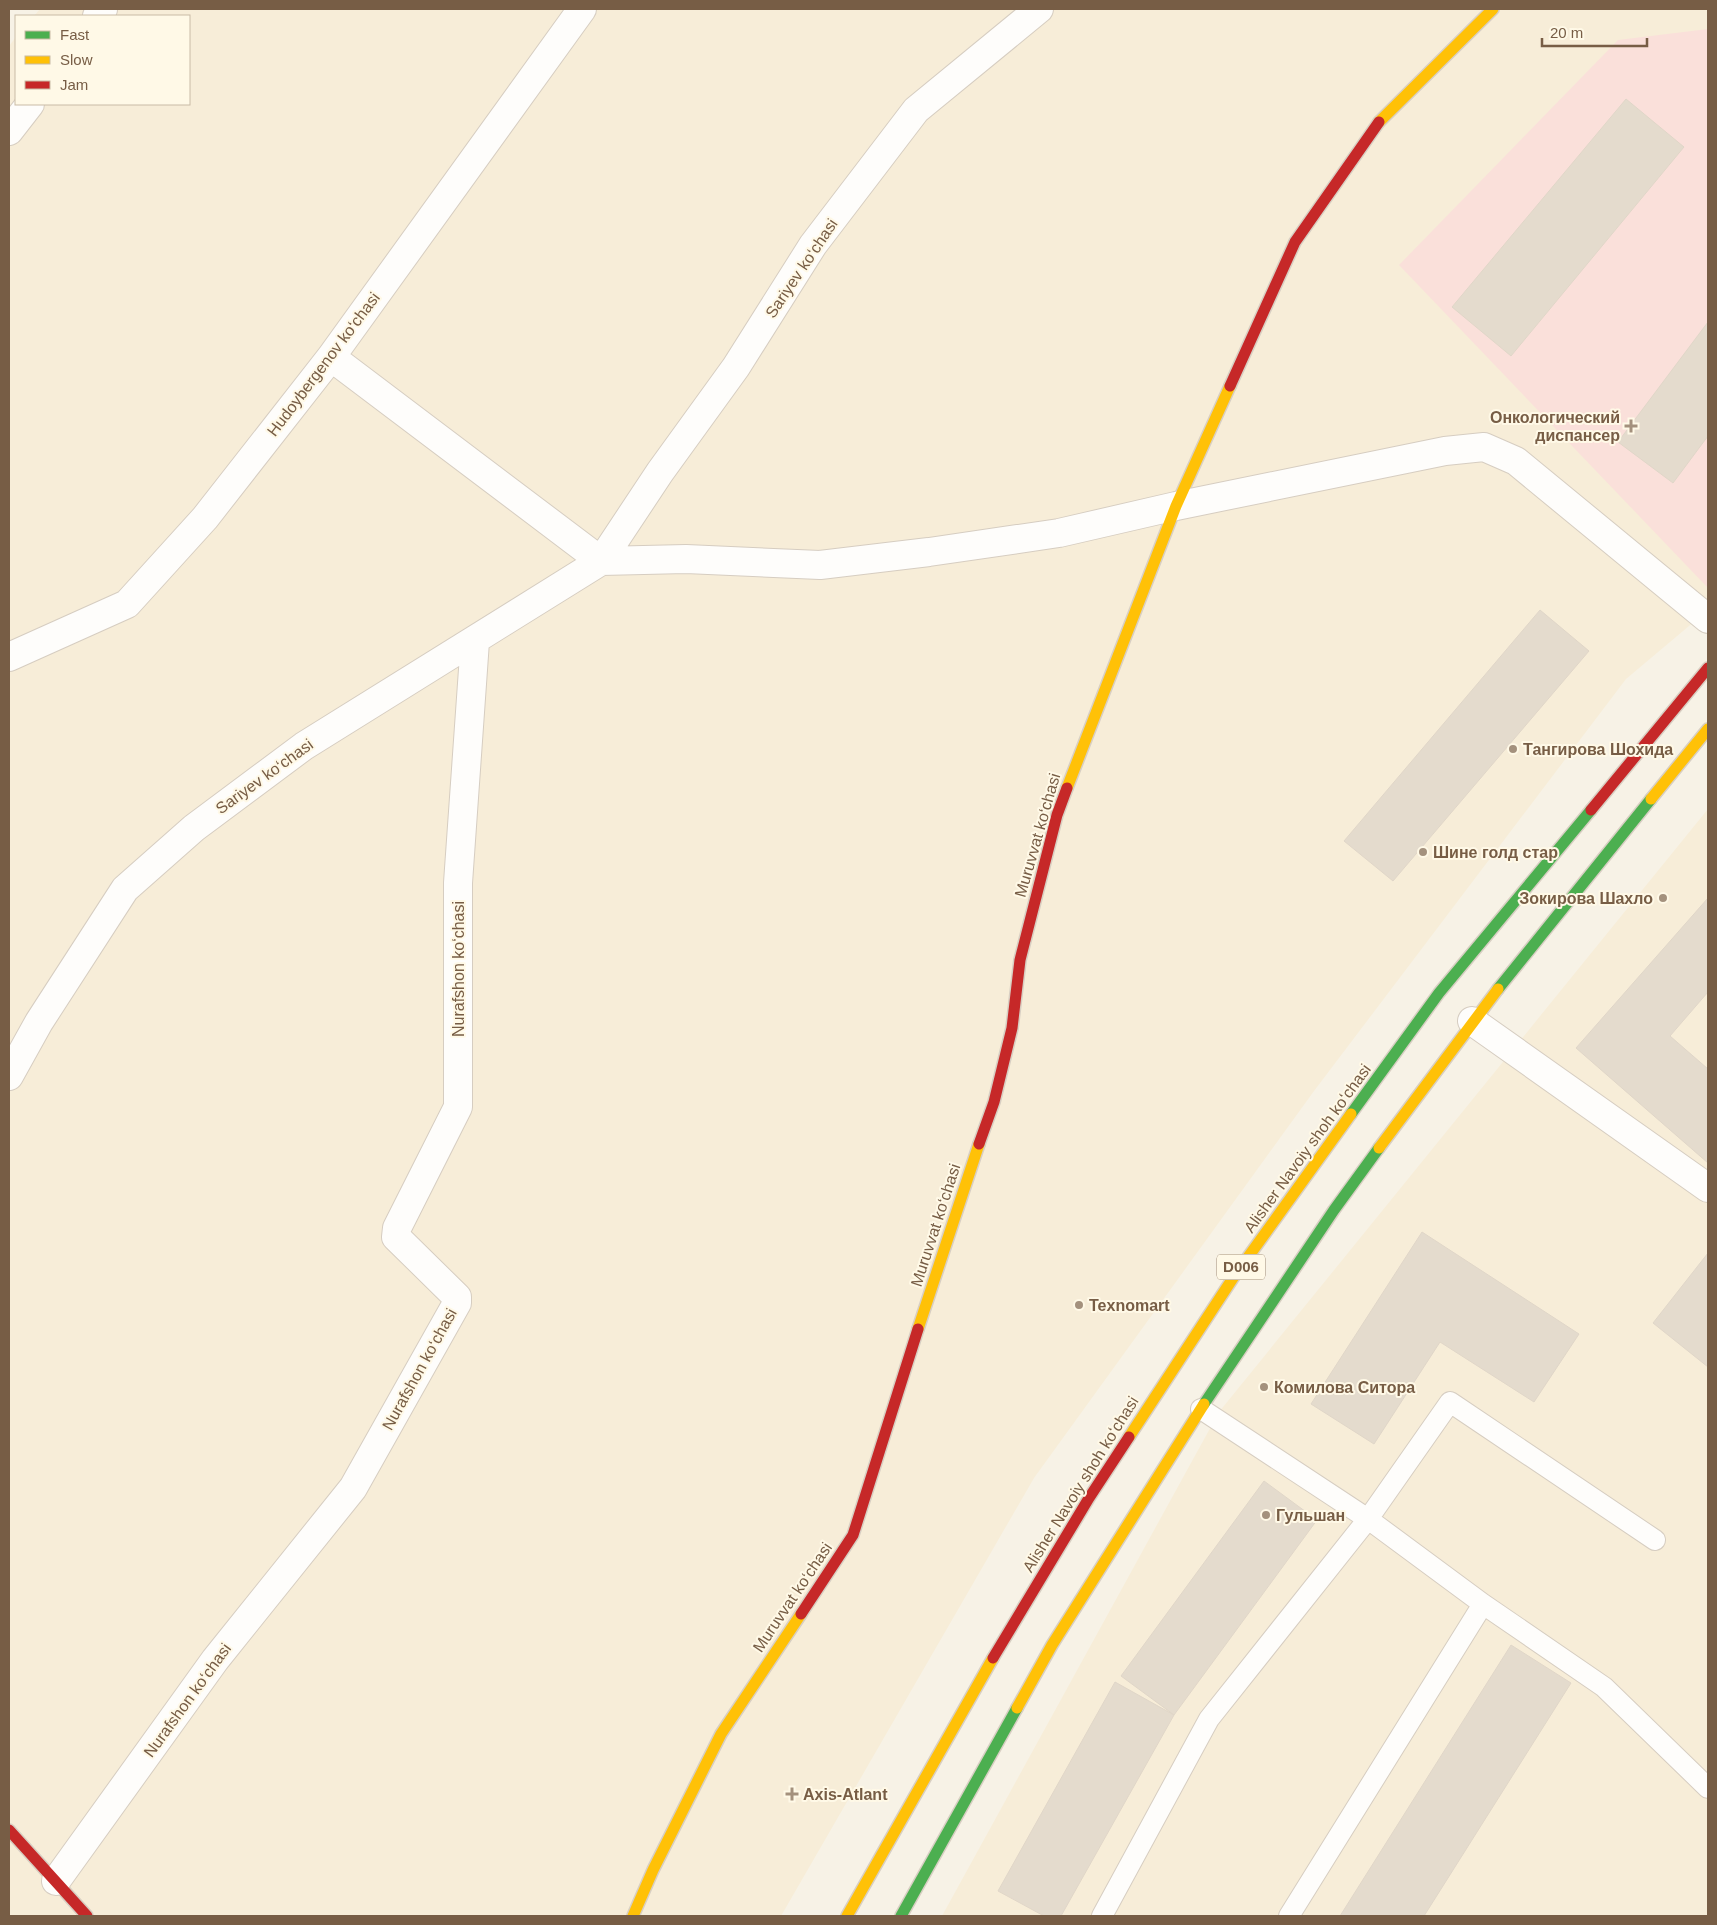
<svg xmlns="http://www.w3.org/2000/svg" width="1717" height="1925" font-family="Helvetica,sans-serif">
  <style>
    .residential { fill: #f7edd8 }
    .medical { fill: #fae0da }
    .building { fill: #e4dbcd; stroke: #e0d6c8 }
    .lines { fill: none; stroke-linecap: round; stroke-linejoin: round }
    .lane-casing { stroke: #d6cdc1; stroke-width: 22 }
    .street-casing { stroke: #d6cdc1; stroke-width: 30 }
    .fast-casing { stroke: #d8cfc3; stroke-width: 14 }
    .slow-casing { stroke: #d8cfc3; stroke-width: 14 }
    .jam-casing { stroke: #d8cfc3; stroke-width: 14 }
    .lane { stroke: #fefdfb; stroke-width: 20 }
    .street { stroke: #fefdfb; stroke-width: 28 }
    .fast { stroke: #4caf50; stroke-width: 11 }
    .slow { stroke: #ffc107; stroke-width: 11 }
    .jam { stroke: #c62828; stroke-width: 11 }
    .poi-dot { fill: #a4917d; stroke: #fff9e7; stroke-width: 2 }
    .labels { text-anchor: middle; stroke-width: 4; stroke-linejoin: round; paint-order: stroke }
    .shield { fill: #fff9e7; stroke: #a08c76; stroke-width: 1 }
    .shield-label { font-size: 15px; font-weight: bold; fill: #775d45 }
    .street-label { font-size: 16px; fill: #775d45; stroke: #fff9e7 }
    .poi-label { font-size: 16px; font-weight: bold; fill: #775d45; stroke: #fff9e7; text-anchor: start }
  </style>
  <rect width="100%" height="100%" fill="#f7f2e6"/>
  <path class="residential" d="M 40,9 L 1708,9 L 1708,610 L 1626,679 L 1314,1091 L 1034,1478 L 781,1916 L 9,1916 L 9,46 L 16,37 L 16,104 L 189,104 L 189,16 L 34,16 Z
    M 1708,809 L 1708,1916 L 942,1916 L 1219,1412 Z"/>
  <path class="medical" d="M 1708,29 L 1708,588 L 1399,265 L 1618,40 Z"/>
  <path class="building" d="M 1626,99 L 1684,147 L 1511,356 L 1452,307 Z
    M 1708,322 L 1708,436 L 1673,483 L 1618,442 Z
    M 1540,610 L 1589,651 L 1393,881 L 1344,841 Z
    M 1708,898 L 1708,992 L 1670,1036 L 1708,1069 L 1708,1163 L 1576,1048 Z
    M 1422,1232 L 1579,1334 L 1534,1402 L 1440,1342 L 1374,1444 L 1311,1404 Z
    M 1708,1253 L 1708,1367 L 1653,1323 Z
    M 1264,1481 L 1317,1520 L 1174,1715 L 1121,1676 Z
    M 1511,1645 L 1571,1683 L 1424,1916 L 1340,1916 Z
    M 1115,1682 L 1174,1715 L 1061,1916 L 1044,1916 L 998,1891 Z"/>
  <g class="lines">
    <defs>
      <path id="lane" d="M 1201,1409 L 1368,1519 L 1483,1604 L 1604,1687 L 1708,1788
        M 1102,1916 L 1209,1719 L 1368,1519 L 1450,1402 L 1655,1540
        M 1289,1916 L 1483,1604"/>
      <path id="street" d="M 97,16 L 103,9
        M 9,131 L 30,104
        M 331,357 L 601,561 L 686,559 L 820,565 L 929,552 L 1059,533 L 1176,506 L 1445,451 L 1484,447 L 1516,461 L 1708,619
        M 9,657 L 127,604 L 205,518 L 331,357 L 582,9
        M 1472,1021 L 1708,1188
        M 9,1076 L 39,1022 L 125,889 L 194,828 L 304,746 L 601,561 L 660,472 L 736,367 L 813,245 L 916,110 L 1039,9
        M 56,1881 L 215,1660 L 353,1488 L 457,1303 L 457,1297 L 396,1237 L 397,1228 L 458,1107 L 458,883 L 475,641"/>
      <path id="fast" d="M 1498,989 L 1651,799
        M 1351,1114 L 1439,993 L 1591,810
        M 1204,1404 L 1334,1210 L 1379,1148
        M 901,1916 L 1017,1708"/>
      <path id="slow" d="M 1379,122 L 1493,9
        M 1067,788 L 1176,506 L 1230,386
        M 1651,799 L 1708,729
        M 1379,1148 L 1498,989
        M 918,1329 L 979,1144
        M 1129,1437 L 1233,1278 L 1351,1114
        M 1017,1708 L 1052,1645 L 1204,1404
        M 633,1916 L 653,1870 L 721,1734 L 801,1614
        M 847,1916 L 993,1658"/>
      <path id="jam" d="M 1230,386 L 1295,242 L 1379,122
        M 1591,810 L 1708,668
        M 979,1144 L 994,1102 L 1012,1028 L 1020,960 L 1057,815 L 1067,788
        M 801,1614 L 853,1535 L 918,1329
        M 993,1658 L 1089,1498 L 1129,1437
        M 9,1830 L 87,1916"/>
    </defs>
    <use href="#lane" class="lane-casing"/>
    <use href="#street" class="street-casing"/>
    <use href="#fast" class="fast-casing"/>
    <use href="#slow" class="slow-casing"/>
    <use href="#jam" class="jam-casing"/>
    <use href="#lane" class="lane"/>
    <use href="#street" class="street"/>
    <use href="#fast" class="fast"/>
    <use href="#slow" class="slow"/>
    <use href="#jam" class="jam"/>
  </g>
  <g class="poi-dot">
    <path d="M1628.5 418.5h5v5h5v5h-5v5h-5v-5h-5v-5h5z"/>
    <circle cx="1513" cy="749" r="5"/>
    <circle cx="1423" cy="852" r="5"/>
    <circle cx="1663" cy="898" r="5"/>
    <circle cx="1079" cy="1305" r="5"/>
    <circle cx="1264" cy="1387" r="5"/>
    <circle cx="1266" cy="1515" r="5"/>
    <path d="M789.5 1786.5h5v5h5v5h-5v5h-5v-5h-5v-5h5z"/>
  </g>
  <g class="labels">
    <rect class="shield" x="1217" y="1254.5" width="48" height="25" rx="4"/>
    <g class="shield-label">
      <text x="1241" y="1272">D006</text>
    </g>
    <g class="street-label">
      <text transform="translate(801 268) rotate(-56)" y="6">Sariyev ko‘chasi</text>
      <text transform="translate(323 364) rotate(-53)" y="6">Hudoybergenov ko‘chasi</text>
      <text transform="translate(264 776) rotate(-36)" y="6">Sariyev ko‘chasi</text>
      <text transform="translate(1037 835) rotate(-74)" y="6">Muruvvat ko‘chasi</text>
      <text transform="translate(458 969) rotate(-90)" y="6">Nurafshon ko‘chasi</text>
      <text transform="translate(1307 1148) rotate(-54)" y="6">Alisher Navoiy shoh koʻchasi</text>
      <text transform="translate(935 1225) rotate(-72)" y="6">Muruvvat ko‘chasi</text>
      <text transform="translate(419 1369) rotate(-61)" y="6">Nurafshon ko‘chasi</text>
      <text transform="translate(1080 1484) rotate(-58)" y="6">Alisher Navoiy shoh koʻchasi</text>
      <text transform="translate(792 1597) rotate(-56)" y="6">Muruvvat ko‘chasi</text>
      <text transform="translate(187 1700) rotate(-54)" y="6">Nurafshon ko‘chasi</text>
    </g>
    <g class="poi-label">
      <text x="1620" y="423" text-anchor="end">Онкологический<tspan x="1620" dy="18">диспансер</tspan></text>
      <text x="1523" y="755">Тангирова Шохида</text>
      <text x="1433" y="858">Шине голд стар</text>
      <text x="1653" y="904" text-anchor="end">Зокирова Шахло</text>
      <text x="1089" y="1311">Texnomart</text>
      <text x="1274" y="1393">Комилова Ситора</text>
      <text x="1276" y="1521">Гульшан</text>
      <text x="803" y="1800">Axis-Atlant</text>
    </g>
  </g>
  <rect width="1717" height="1925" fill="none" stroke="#775d45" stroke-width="20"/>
  <rect x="15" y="15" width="175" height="90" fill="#fff9e7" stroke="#c9bba6"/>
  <rect x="25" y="31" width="25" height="8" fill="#4caf50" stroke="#c9bba6"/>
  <text x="60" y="40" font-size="15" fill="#775d45">Fast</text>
  <rect x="25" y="56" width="25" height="8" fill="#ffc107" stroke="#c9bba6"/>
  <text x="60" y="65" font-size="15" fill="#775d45">Slow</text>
  <rect x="25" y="81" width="25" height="8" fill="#c62828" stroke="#c9bba6"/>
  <text x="60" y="90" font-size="15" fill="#775d45">Jam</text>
  <path d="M1542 38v8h105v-8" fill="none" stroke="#775d45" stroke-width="2.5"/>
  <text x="1550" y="38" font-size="15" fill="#775d45" stroke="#fff9e7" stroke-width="4" paint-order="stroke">20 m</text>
</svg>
